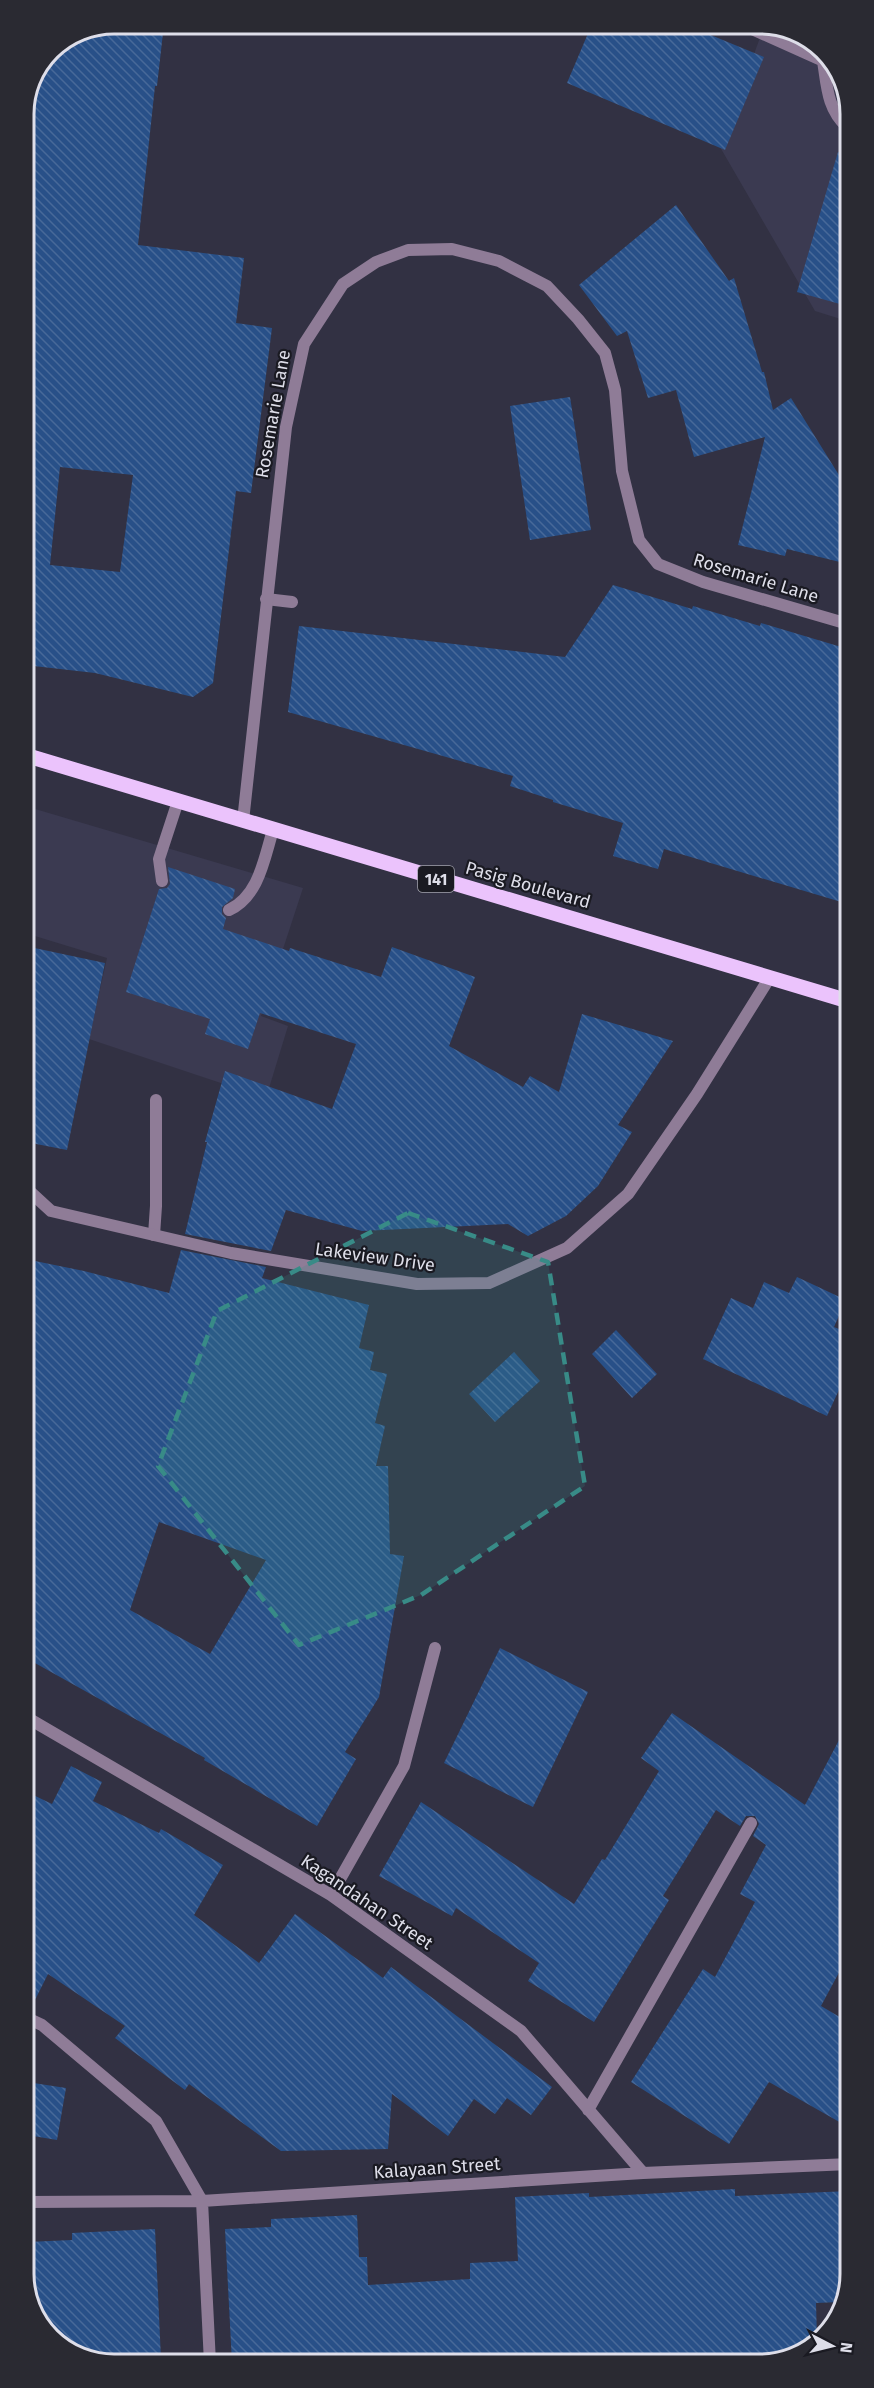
<svg xmlns="http://www.w3.org/2000/svg" width="874" height="2388" font-family="'Fira Sans',sans-serif">
  <style>
    .built { fill: #3b3a51 }
    .building { fill: url(#building-back-hatch); fill-rule: evenodd }
    .lines { fill: none; stroke-linecap: round; stroke-linejoin: round }
    .service { stroke: #8f7c97; stroke-width: 12 }
    .minor { stroke: #8f7c97; stroke-width: 12 }
    .primary { stroke: #ebc3fc; stroke-width: 15 }
    .marked { fill: #388b87; fill-opacity: 0.2; stroke: #388b87; stroke-width: 4.5; stroke-dasharray: 12 8; stroke-linejoin: round }
    .labels { text-anchor: middle; stroke-width: 4.5; stroke-linejoin: round; paint-order: stroke }
    .shield { fill: #1a1a22; stroke: #a3a3ad; stroke-width: 1.5 }
    .shield-label { font-size: 16px; font-weight: bold; fill: #dedee9 }
    .street-label { font-size: 18px; fill: #dedee9; stroke: #1a1a22 }
    .rim { fill: none; stroke: #dedee9; stroke-width: 3 }
  </style>
  <defs>
    <pattern id="building-back-hatch" width="6" height="6" patternUnits="userSpaceOnUse" patternTransform="scale(1.5)"><rect width="6" height="6" fill="#285088"/><path d="M-1 5l2 2M0 0l6 6M5-1l2 2" fill="none" stroke="#476999"/></pattern>
  </defs>
  <rect width="100%" height="100%" fill="#323143"/>
  <path class="built" d="M 765,24 L 815,43 L 847,91 L 847,321 L 815,311 L 720,147 Z
    M 25,806 L 303,888 L 261,1016 L 288,1026 L 266,1098 L 89,1039 L 107,958 L 25,933 Z"/>
  <path class="building" d="M 115,24 L 164,24 L 157,86 L 155,86 L 138,245 L 244,258 L 236,323 L 272,328 L 251,493 L 236,491 L 213,683 L 193,697 L 95,673 L 25,665 L 24,156 L 31,95 L 51,50 ZM 60,467 L 133,475 L 120,572 L 50,565 Z
    M 592,24 L 684,24 L 764,57 L 725,150 L 567,83 Z
    M 838,152 L 847,153 L 847,306 L 797,292 Z
    M 676,205 L 729,281 L 734,278 L 762,372 L 764,372 L 773,410 L 791,398 L 847,488 L 848,564 L 787,549 L 785,556 L 738,545 L 765,437 L 694,457 L 676,390 L 648,398 L 627,331 L 617,336 L 579,285 Z
    M 570,397 L 591,530 L 530,540 L 510,406 Z
    M 613,585 L 692,609 L 693,606 L 760,626 L 761,623 L 848,649 L 848,904 L 664,849 L 658,869 L 613,856 L 623,823 L 553,802 L 553,800 L 510,786 L 513,776 L 288,712 L 299,626 L 565,657 Z
    M 168,867 L 235,889 L 233,898 L 222,907 L 222,914 L 226,918 L 223,929 L 289,951 L 290,948 L 381,977 L 392,947 L 475,977 L 449,1046 L 523,1087 L 530,1076 L 559,1092 L 582,1014 L 673,1041 L 618,1125 L 632,1132 L 598,1186 L 566,1216 L 528,1236 L 508,1224 L 362,1231 L 286,1210 L 271,1251 L 185,1234 L 207,1142 L 205,1142 L 225,1071 L 332,1109 L 356,1044 L 260,1013 L 248,1049 L 205,1034 L 210,1019 L 126,992 L 159,889 L 167,888 L 170,884 Z
    M 25,946 L 105,963 L 67,1150 L 26,1142 Z
    M 181,1250 L 266,1267 L 262,1278 L 369,1305 L 359,1348 L 374,1352 L 370,1370 L 387,1374 L 375,1423 L 385,1426 L 376,1466 L 388,1466 L 390,1554 L 404,1556 L 379,1697 L 345,1752 L 356,1759 L 317,1826 L 204,1760 L 205,1758 L 26,1658 L 26,1265 L 34,1267 L 35,1261 L 84,1271 L 169,1293 ZM 159,1522 L 266,1560 L 210,1654 L 130,1610 Z
    M 797,1277 L 846,1300 L 834,1327 L 849,1333 L 849,1368 L 827,1416 L 703,1359 L 731,1298 L 753,1308 L 764,1282 L 789,1293 Z
    M 616,1330 L 657,1374 L 632,1398 L 592,1354 Z
    M 514,1352 L 540,1381 L 495,1422 L 469,1394 Z
    M 500,1648 L 588,1692 L 533,1807 L 444,1763 Z
    M 672,1713 L 805,1805 L 849,1721 L 850,1952 L 821,2006 L 850,2023 L 850,2128 L 769,2082 L 729,2144 L 631,2082 L 703,1969 L 715,1977 L 755,1902 L 740,1894 L 766,1845 L 753,1836 L 759,1824 L 755,1816 L 746,1816 L 740,1826 L 716,1810 L 663,1896 L 669,1900 L 594,2022 L 528,1981 L 539,1963 L 456,1908 L 452,1916 L 379,1876 L 421,1802 L 574,1904 L 602,1859 L 605,1860 L 659,1771 L 641,1758 Z
    M 71,1766 L 102,1782 L 93,1801 L 159,1833 L 161,1829 L 223,1865 L 194,1915 L 259,1963 L 295,1914 L 383,1978 L 391,1967 L 552,2087 L 531,2115 L 507,2098 L 495,2114 L 474,2099 L 448,2136 L 392,2094 L 388,2149 L 281,2151 L 189,2084 L 185,2090 L 115,2038 L 125,2026 L 48,1974 L 30,2010 L 27,2010 L 27,1792 L 52,1804 Z
    M 27,2082 L 66,2088 L 57,2140 L 27,2135 Z
    M 735,2189 L 735,2196 L 850,2191 L 850,2273 L 840,2302 L 816,2303 L 817,2338 L 783,2361 L 232,2363 L 225,2229 L 271,2227 L 271,2219 L 357,2215 L 359,2257 L 367,2257 L 368,2285 L 470,2279 L 470,2263 L 518,2261 L 515,2197 L 589,2193 L 589,2197 Z
    M 155,2229 L 161,2359 L 103,2361 L 59,2345 L 27,2297 L 27,2242 L 72,2240 L 72,2233 Z"/>
  <g class="lines">
    <path class="service" d="M 266,599 L 292,602
      M 162,881 L 159,859 L 178,801
      M 229,910 C 259,896 264,859 273,830
      M 154,1235 L 156,1206 L 156,1100"/>
    <path class="minor" d="M 741,24 L 828,63
      M 823,61 C 827,86 827,109 847,127
      M 243,821 L 286,427 L 304,344 L 343,284 L 376,262 L 408,250 L 452,249 L 499,261 L 547,286 L 578,319 L 605,353 L 615,390 L 622,471 L 639,540 L 658,564 L 703,582 L 848,624
      M 26,1188 L 51,1211 L 231,1253 L 417,1284 L 489,1283 L 567,1248 L 628,1194 L 697,1094 L 770,977
      M 26,1717 L 331,1895 L 521,2031 L 643,2173
      M 331,1895 L 404,1766 L 435,1648
      M 27,2018 L 42,2025 L 156,2121 L 202,2201 L 210,2363
      M 588,2110 L 751,1823
      M 27,2202 L 202,2201 L 643,2173 L 850,2164"/>
    <path class="primary" d="M 25,755 L 848,1001"/>
  </g>
  <path class="marked" d="M 408,1213 L 548,1262 L 585,1486 L 421,1595 L 299,1645 L 158,1466 L 217,1311 Z"/>
  <g class="labels">
    <rect class="shield" x="418" y="866" width="36" height="26" rx="4.5"/>
    <g class="shield-label">
      <text x="436" y="885">141</text>
    </g>
    <g class="street-label">
      <text transform="translate(273 414) rotate(-80)" y="6">Rosemarie Lane</text>
      <text transform="translate(756 578) rotate(17)" y="6">Rosemarie Lane</text>
      <text transform="translate(528 885) rotate(16)" y="6">Pasig Boulevard</text>
      <text transform="translate(375 1257) rotate(8)" y="6">Lakeview Drive</text>
      <text transform="translate(367 1902) rotate(34)" y="6">Kagandahan Street</text>
      <text transform="translate(437 2168) rotate(-4)" y="6">Kalayaan Street</text>
    </g>
  </g>
  <path d="M0 0H874V2388H0ZM114 34H760A80 80 0 0 1 840 114V2274A80 80 0 0 1 760 2354H114A80 80 0 0 1 34 2274V114A80 80 0 0 1 114 34Z" fill="#2a2a32" fill-rule="evenodd"/>
  <path class="rim" d="M114 34H760A80 80 0 0 1 840 114V2274A80 80 0 0 1 760 2354H114A80 80 0 0 1 34 2274V114A80 80 0 0 1 114 34Z"/>
  <g transform="translate(832 2346) rotate(97)" stroke="#1a1a22" stroke-width="4.5" paint-order="stroke">
  <path d="M0-4.5L10 22L0 15L-10 22Z" fill="#dedee9"/>
  <text y="-9" font-size="16" font-weight="bold" text-anchor="middle" fill="#dedee9">N</text>
  </g>
</svg>
